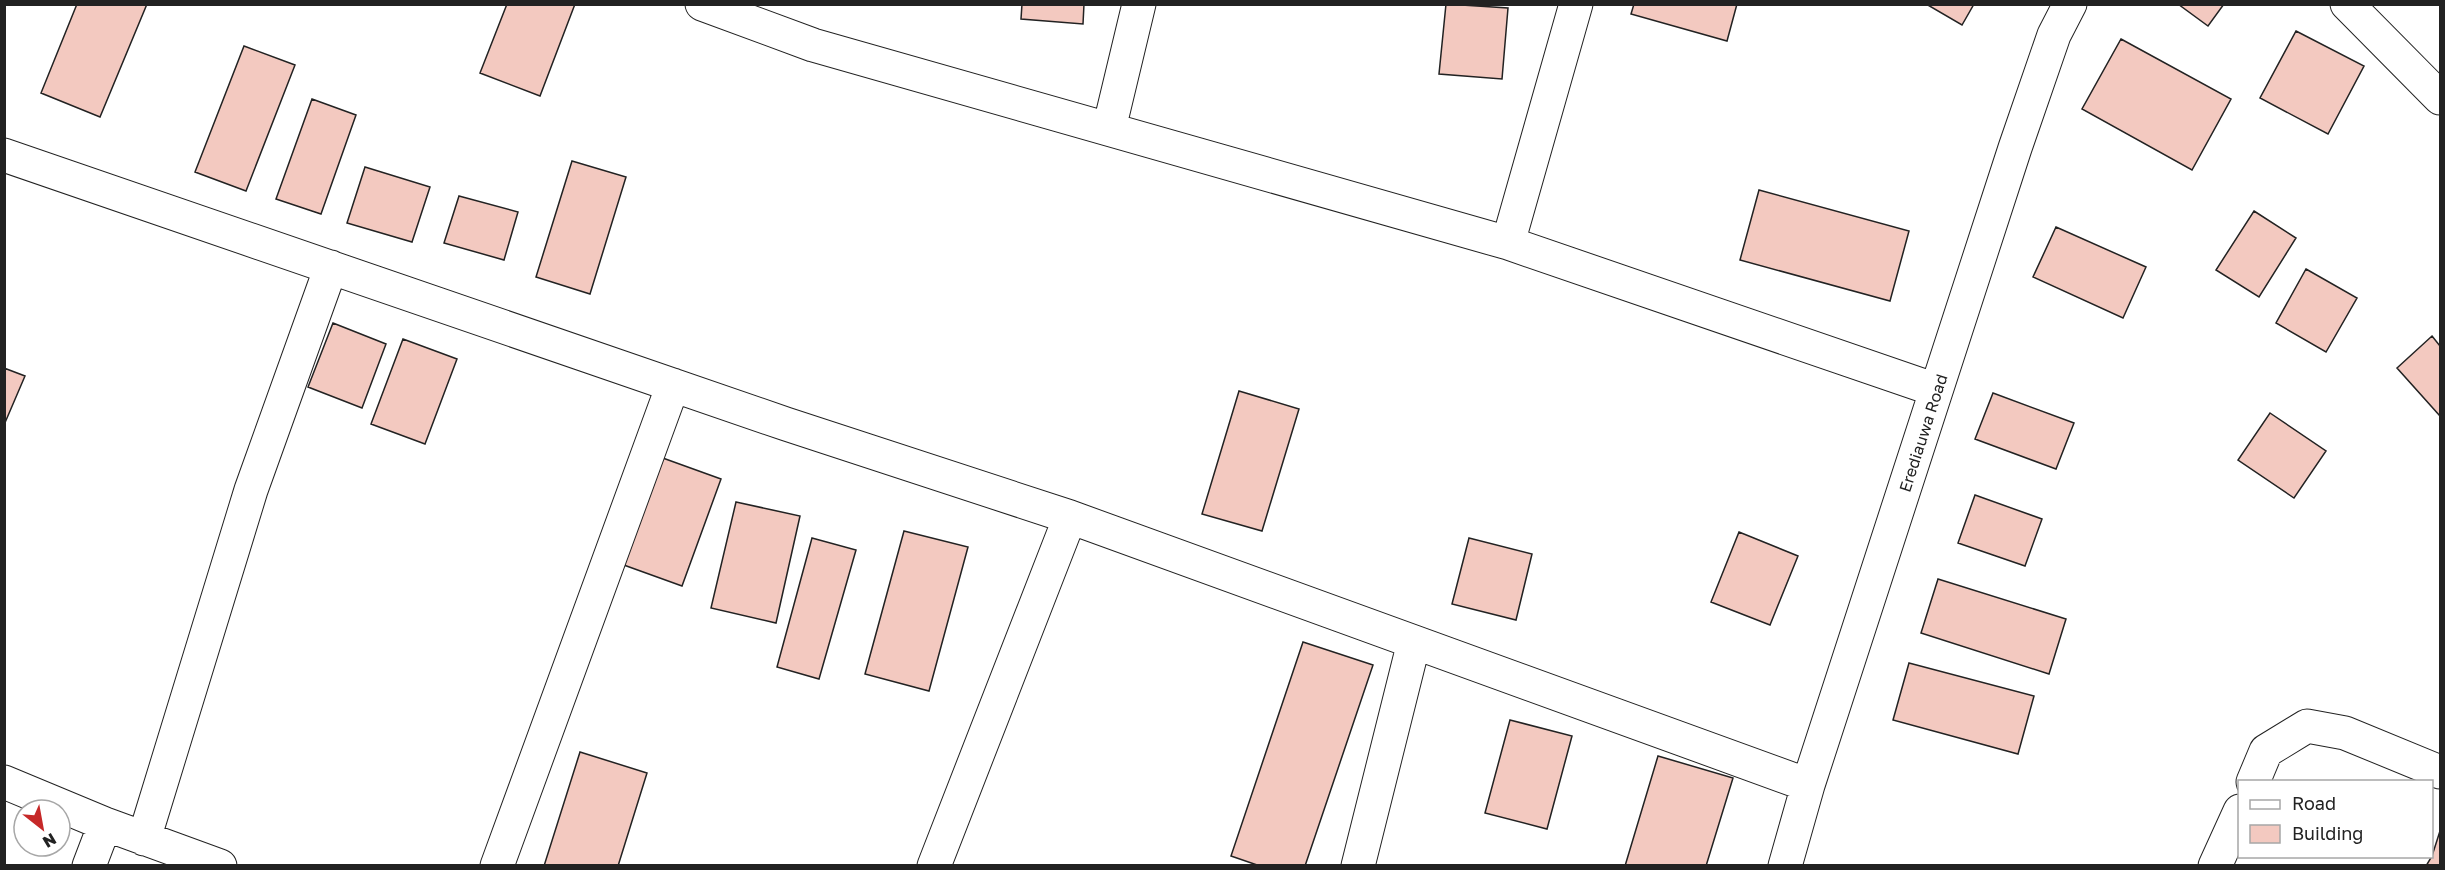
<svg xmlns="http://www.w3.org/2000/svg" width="2445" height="870" font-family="'Golos Text',sans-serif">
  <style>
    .building { fill: #f3c9c0; stroke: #222; stroke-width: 1.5 }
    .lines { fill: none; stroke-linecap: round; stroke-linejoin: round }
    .minor-casing { stroke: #222; stroke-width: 35 }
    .minor { stroke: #fff; stroke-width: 33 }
    .labels { text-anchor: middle; stroke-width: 4.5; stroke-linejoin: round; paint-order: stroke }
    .street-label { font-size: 16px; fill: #222; stroke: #fff }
  </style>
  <rect width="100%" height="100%" fill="#fff"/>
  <path class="building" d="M 77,4 L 147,4 L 100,117 L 41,93 Z
    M 507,4 L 575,4 L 540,96 L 480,73 Z
    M 1022,4 L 1084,4 L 1083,24 L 1021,19 Z
    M 1446,4 L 1508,8 L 1502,79 L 1439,74 Z
    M 1634,4 L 1737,4 L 1727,41 L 1631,14 Z
    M 1926,4 L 1974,4 L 1962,25 Z
    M 2178,4 L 2224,4 L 2208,26 Z
    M 2296,31 L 2364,66 L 2328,134 L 2260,98 Z
    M 2121,39 L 2231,99 L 2192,170 L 2082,109 Z
    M 244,46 L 295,65 L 246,191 L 195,172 Z
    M 312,99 L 356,115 L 321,214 L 276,199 Z
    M 572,161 L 626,177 L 590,294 L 536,277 Z
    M 365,167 L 430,187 L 412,242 L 347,223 Z
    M 1759,190 L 1909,231 L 1890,301 L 1740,260 Z
    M 459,196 L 518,212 L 504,260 L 444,243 Z
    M 2254,211 L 2296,238 L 2259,297 L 2216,270 Z
    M 2056,227 L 2146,267 L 2123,318 L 2033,277 Z
    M 2306,269 L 2357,298 L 2326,352 L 2276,323 Z
    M 333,323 L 386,344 L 362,408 L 308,387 Z
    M 2432,336 L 2440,346 L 2440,416 L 2397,368 Z
    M 403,339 L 457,359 L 425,444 L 371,424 Z
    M 4,368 L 25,376 L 4,425 Z
    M 1239,391 L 1299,409 L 1262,531 L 1202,514 Z
    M 1993,393 L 2074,423 L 2056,469 L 1975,439 Z
    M 2270,413 L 2326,451 L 2294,498 L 2238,460 Z
    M 660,457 L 721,479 L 682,586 L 621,564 Z
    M 1975,495 L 2042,519 L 2025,566 L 1958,543 Z
    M 736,502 L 800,516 L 776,623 L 711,608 Z
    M 904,531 L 968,547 L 929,691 L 865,674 Z
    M 1739,532 L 1798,556 L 1770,625 L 1711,602 Z
    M 812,538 L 856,550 L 819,679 L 777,667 Z
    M 1469,538 L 1532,554 L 1516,620 L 1452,604 Z
    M 1938,579 L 2066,619 L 2049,674 L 1921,633 Z
    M 1303,642 L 1373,665 L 1305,866 L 1260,866 L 1231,856 Z
    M 1909,663 L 2034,696 L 2018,754 L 1893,720 Z
    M 1510,720 L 1572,736 L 1547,829 L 1485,813 Z
    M 580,752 L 647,773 L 618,866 L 544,866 Z
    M 1658,756 L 1733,778 L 1706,866 L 1625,866 Z
    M 2440,831 L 2440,866 L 2426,866 L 2432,856 Z"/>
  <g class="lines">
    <defs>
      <path id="minor" d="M 702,4 L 813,45 L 1508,243 L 1936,390
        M 2347,4 L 2440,98
        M 1109,129 L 1139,4
        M 4,155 L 786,424 L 1070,517 L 1808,785
        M 1508,243 L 1576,4
        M 4,782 L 105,824 L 220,866
        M 2253,782 L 2266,751 L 2307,726 L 2345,733 L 2440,772
        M 144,839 L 251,490 L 331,267
        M 89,866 L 105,824
        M 497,866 L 673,385
        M 934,866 L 1070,517
        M 1358,866 L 1414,642
        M 1785,866 L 1808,785 L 2015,148 L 2054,35 L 2070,4
        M 2215,866 L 2240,811"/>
    </defs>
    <use href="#minor" class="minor-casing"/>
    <use href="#minor" class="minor"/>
  </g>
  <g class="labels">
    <g class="street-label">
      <text transform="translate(1923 433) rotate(-72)" y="6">Erediauwa Road</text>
    </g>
  </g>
  <rect width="2445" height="870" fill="none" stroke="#222222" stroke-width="12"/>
  <rect x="2238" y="780" width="195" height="78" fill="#ffffff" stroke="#a7a7a7" stroke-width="1.5"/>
  <rect x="2250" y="800" width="30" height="9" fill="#ffffff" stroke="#a7a7a7" stroke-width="1.5"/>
  <text x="2292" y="810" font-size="18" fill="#222222">Road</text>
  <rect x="2250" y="825" width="30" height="18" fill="#f3c9c0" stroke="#a7a7a7" stroke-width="1.5"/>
  <text x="2292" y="840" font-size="18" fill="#222222">Building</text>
  <g transform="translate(42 828) rotate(149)"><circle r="28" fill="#ffffff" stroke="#a7a7a7" stroke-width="1.5"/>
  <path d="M0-4.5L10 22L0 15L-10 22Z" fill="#c62828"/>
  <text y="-9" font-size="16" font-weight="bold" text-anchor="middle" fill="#222222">N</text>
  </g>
</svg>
